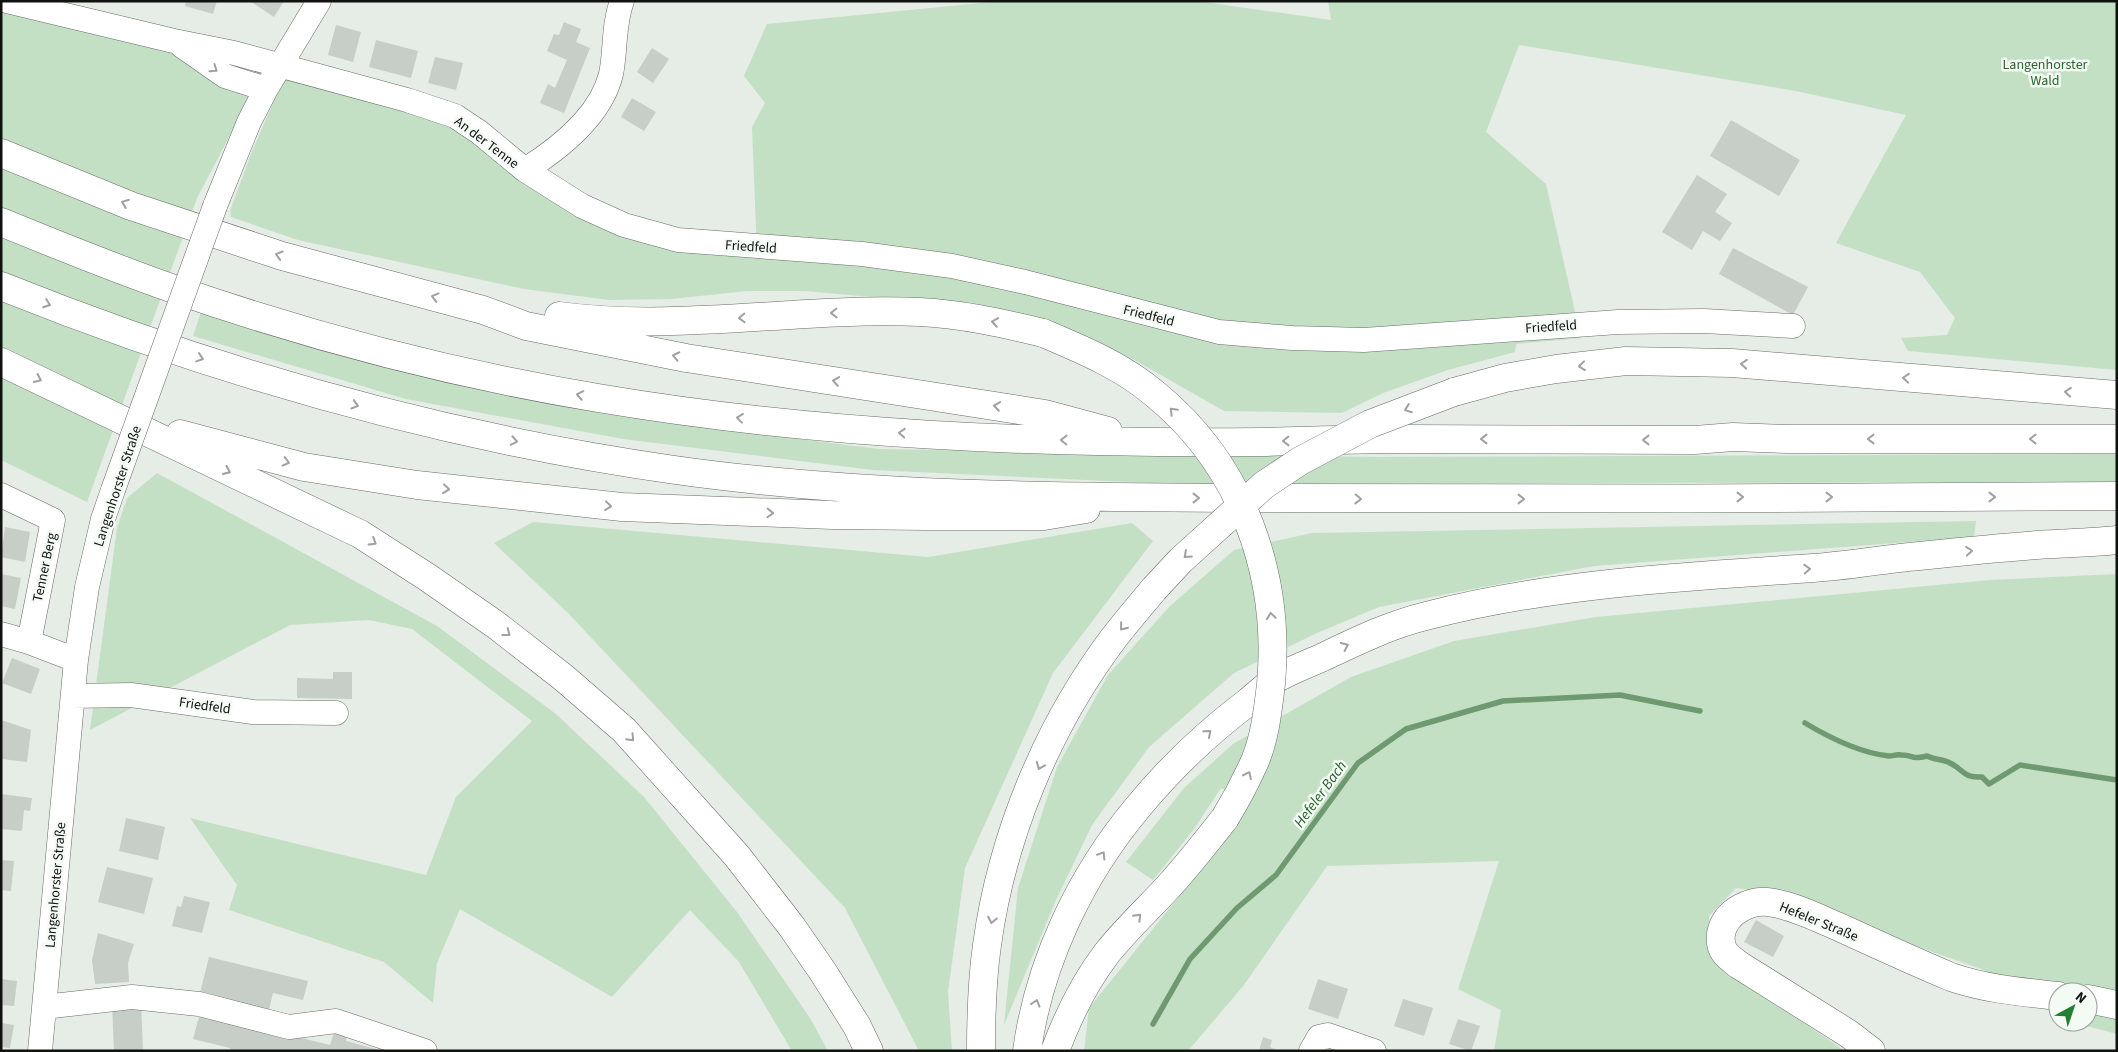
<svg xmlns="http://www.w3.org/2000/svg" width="2118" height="1052" font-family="'Source Sans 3',sans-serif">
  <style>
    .green { fill: #c3e0c4 }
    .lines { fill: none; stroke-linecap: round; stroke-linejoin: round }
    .stream { stroke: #6f9a71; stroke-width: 5.5 }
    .building { fill: #c7cdc7 }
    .minor-casing { stroke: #676c67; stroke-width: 25 }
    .major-casing { stroke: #676c67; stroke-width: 29 }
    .highway-casing { stroke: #676c67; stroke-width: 29 }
    .minor { stroke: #fff; stroke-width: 24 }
    .major { stroke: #fff; stroke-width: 28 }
    .highway { stroke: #fff; stroke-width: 28 }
    .minor-bridge-casing { stroke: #676c67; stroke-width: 25; stroke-linecap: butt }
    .highway-bridge-casing { stroke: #676c67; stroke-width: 29; stroke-linecap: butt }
    .minor-bridge { stroke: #fff; stroke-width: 24 }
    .highway-bridge { stroke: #fff; stroke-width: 28 }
    .oneway { stroke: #9fa09f }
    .labels { text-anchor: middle; stroke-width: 5; stroke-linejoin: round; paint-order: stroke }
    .park-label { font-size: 14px; fill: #296730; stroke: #f4faf4 }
    .street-label { font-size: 14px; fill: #101210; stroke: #f4faf4 }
    .water-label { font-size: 15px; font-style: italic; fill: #205e28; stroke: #f4faf4 }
  </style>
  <rect width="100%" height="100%" fill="#e6ece6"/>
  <path class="green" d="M 1,1 L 263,73 L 197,198 L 87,502 L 1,460 Z
    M 1001,1 L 1197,1 L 1331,20 L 1328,1 L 2117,1 L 2117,370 L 1908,351 L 1901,338 L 1947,335 L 1955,318 L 1920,272 L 1836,243 L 1906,115 L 1796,91 L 1519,45 L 1486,132 L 1546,184 L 1581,338 L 1516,344 L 1515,352 L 1448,370 L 1383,393 L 1342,413 L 1224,411 L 1131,358 L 1059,324 L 1004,309 L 805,291 L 747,291 L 671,299 L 609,300 L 524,289 L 298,240 L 231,217 L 230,211 L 251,154 L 285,75 L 445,120 L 586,219 L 757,253 L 752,127 L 765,103 L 744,76 L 767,24 Z
    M 202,309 L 462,383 L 647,420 L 879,449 L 1379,457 L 2117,454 L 2117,482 L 1171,484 L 873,470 L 623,439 L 406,399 L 193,336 Z
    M 157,473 L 437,626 L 556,714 L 644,797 L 737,912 L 810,1018 L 828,1051 L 792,1051 L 739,962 L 690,910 L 612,997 L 460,909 L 437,963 L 433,1003 L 384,962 L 229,910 L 237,885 L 190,818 L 426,875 L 456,797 L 532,721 L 412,629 L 369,620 L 290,625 L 90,730 L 117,528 L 127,498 Z
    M 1976,521 L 1974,537 L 1594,566 L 1379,607 L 1317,633 L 1234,673 L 1149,747 L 1092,825 L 1056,900 L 1004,1025 L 1018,888 L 1057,767 L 1108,675 L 1170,606 L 1234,550 L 1312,533 Z
    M 533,522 L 928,557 L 1132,523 L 1153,541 L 1053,673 L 965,868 L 948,992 L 952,1051 L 919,1051 L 845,908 L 568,613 L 494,543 Z
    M 2117,574 L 2117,1034 L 2072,1022 L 2088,1022 L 2088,992 L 2058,992 L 2058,1014 L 1984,970 L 1759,891 L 1736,888 L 1709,916 L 1712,955 L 1747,984 L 1845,1051 L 1494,1051 L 1501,1010 L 1458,989 L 1499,861 L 1327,866 L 1244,985 L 1188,1051 L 1084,1051 L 1089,1008 L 1185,889 L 1252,799 L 1221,788 L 1194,829 L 1153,880 L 1126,862 L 1184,788 L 1233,744 L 1351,677 L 1454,641 L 1596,617 L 1990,580 Z"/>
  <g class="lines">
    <path class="stream" d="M 1805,723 C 1830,738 1860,753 1889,756 C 1893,756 1897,754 1901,755 C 1915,755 1910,760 1927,756 C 1935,760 1943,759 1950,763 C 1966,771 1961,777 1982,777 L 1989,784 L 2020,765 L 2117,780
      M 1153,1024 L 1190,959 L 1237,908 L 1276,875 L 1358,763 L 1406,729 L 1503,701 L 1620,695 L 1700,711"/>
  </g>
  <path class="building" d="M 186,1 L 217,1 L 213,14 L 185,6 Z
    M 250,1 L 284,1 L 274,17 Z
    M 564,22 L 581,29 L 576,42 L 590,48 L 564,113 L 540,103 L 548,84 L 555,88 L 567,60 L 547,51 L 554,34 L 559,35 Z
    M 336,25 L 361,32 L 353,62 L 328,55 Z
    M 376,40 L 418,51 L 411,78 L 369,67 Z
    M 652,48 L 669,59 L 653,83 L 637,72 Z
    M 435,57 L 463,63 L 456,90 L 428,83 Z
    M 632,98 L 656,112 L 644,131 L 621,117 Z
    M 1731,120 L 1800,160 L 1779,196 L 1710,156 Z
    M 1697,175 L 1727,194 L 1715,212 L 1732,223 L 1720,241 L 1703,231 L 1692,250 L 1662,232 Z
    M 1733,248 L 1808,287 L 1793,315 L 1719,274 Z
    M 5,527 L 30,532 L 25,562 L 1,557 Z
    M 1,574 L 21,578 L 15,609 L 1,606 Z
    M 12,658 L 40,669 L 31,694 L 2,683 Z
    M 333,672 L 352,672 L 352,699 L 297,698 L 297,678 L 333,679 Z
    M 1,720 L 31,730 L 27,762 L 2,759 Z
    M 1,794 L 32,798 L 30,811 L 24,810 L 22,831 L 1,829 Z
    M 126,818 L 165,827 L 158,860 L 119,851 Z
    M 1,860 L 14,861 L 11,891 L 1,890 Z
    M 107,867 L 153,878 L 144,914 L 98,902 Z
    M 184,896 L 210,902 L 202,933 L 172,926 L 177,906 L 181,907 Z
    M 1756,920 L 1784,936 L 1773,957 L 1744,942 Z
    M 98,933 L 134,944 L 128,963 L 129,982 L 95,984 L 92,960 Z
    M 209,957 L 308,981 L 303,1000 L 273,993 L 268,1014 L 199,997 Z
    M 1,979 L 17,981 L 14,1006 L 1,1005 Z
    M 1318,979 L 1348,989 L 1338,1019 L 1308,1009 Z
    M 1403,999 L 1433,1008 L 1424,1036 L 1394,1026 Z
    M 141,1002 L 143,1051 L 114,1051 L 112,1003 Z
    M 200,1013 L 330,1045 L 334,1032 L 347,1035 L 346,1041 L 383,1051 L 229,1051 L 230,1048 L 193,1039 Z
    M 1458,1019 L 1480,1026 L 1471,1051 L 1449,1044 Z
    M 1,1023 L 14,1025 L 10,1048 L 1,1047 Z
    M 1263,1037 L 1272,1040 L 1270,1047 L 1279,1051 L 1259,1051 Z"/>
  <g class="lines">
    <defs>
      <path id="minor" d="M 7,1 L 174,41 L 234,53 L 407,100 L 455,116 L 479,132 L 525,170 C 560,148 601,116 611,74 C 616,50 613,25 622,1
        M 182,46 L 225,76 L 266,89
        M 525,170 L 582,206 L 624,225 L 678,240 L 862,254 L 952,266 L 1025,282 L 1219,332 L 1292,338 L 1364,340 L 1618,322 L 1704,321 L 1793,326
        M 215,206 L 249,122 L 266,89 L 319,1
        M 1,495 L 53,520 L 29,642
        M 1,634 L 29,642 L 76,660
        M 73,696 L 131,695 L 253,712 L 336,713
        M 44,1007 L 132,997 L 199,1004 L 289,1027 L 336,1021 L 425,1051
        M 40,1051 L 76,660 L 87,587 L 103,519 L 113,490
        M 1311,1051 L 1319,1037 L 1328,1035 L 1374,1051"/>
      <path id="major" d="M 2088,999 L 2117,1005
        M 1871,1051 L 1849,1034 L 1739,965 C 1727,956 1719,951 1721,934 C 1725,911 1752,898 1774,903 C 1796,907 1818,918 1839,927 C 1876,944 1913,961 1951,977 C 1986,989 2021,992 2058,996"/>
      <path id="highway" d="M 1,153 L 131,206 L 282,256 L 483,310 L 526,326 L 686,358 L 1045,414 L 1108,431
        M 1,222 C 57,245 114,268 171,288 C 309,336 453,374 598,398 C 817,435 1040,444 1262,442 C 1308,441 1355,439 1401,439 C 1499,439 1597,440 1695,440 L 1733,437 L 1788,439 L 2117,439
        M 1,286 C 218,373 443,437 675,470 C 867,497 1062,497 1255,498 C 1542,500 1830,498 2117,496
        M 559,316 C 679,332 799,307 920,312 C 961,314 1002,323 1043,333
        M 1,362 L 360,534 L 427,577 L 496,625 L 564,678 L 624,730 L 737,856 L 792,927 L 823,972 L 857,1026 L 869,1051
        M 1454,392 L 1505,378 L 1556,369 L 1626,361 L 1732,363 L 2117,395
        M 180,434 L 304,467 L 417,485 L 622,507 L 832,515 L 927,516 L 1044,516 L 1086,509
        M 981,1051 C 981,1016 982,980 987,945 C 1002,836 1047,727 1113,639 C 1126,622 1140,606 1154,589
        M 1027,1051 C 1039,962 1081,875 1138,807 C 1171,767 1207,733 1248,702 C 1258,694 1268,684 1279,677 C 1292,670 1307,664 1321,658 C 1355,642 1389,625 1426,616 C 1552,583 1684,577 1813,568 C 1848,566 1883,559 1919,556 C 1958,552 1998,548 2037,545 C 2064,543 2090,543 2117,540
        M 1055,1051 C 1068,1016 1084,983 1107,953 C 1126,929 1148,909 1169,886 C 1189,864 1207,841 1225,818"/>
    </defs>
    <use href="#minor" class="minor-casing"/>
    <use href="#major" class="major-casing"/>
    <use href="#highway" class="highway-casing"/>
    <use href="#minor" class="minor"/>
    <use href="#major" class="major"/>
    <use href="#highway" class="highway"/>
    <defs>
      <path id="minor-bridge" d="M 113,490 L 215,206"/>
      <path id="highway-bridge" d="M 1043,333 C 1083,350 1122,366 1155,394 C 1242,465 1281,574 1271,684 C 1268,709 1265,737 1255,761 C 1246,781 1236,800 1225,818
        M 1154,589 L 1181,560 L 1264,485 L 1300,461 L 1370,424 L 1454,392"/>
    </defs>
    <use href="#minor-bridge" class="minor-bridge-casing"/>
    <use href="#highway-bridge" class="highway-bridge-casing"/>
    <use href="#minor-bridge" class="minor-bridge"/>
    <use href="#highway-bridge" class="highway-bridge"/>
  </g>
  <defs><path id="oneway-chevron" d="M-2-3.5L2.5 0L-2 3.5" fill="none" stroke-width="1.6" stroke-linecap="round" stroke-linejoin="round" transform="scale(1.25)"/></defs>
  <g class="oneway">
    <use href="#oneway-chevron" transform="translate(214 69) rotate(35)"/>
    <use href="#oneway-chevron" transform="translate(125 203) rotate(-159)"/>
    <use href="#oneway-chevron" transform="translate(279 255) rotate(-163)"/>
    <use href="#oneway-chevron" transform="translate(435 297) rotate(-165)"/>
    <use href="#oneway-chevron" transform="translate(47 304) rotate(20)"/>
    <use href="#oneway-chevron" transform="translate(834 313) rotate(179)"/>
    <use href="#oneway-chevron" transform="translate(742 318) rotate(177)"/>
    <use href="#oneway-chevron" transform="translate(995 322) rotate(-171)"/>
    <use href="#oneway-chevron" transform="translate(676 356) rotate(-168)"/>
    <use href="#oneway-chevron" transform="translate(200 358) rotate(18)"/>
    <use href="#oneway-chevron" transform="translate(1744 364) rotate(-175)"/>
    <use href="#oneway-chevron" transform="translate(1582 366) rotate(174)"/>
    <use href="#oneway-chevron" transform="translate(1906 378) rotate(-175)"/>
    <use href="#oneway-chevron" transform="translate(38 379) rotate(25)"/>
    <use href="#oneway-chevron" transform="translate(836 381) rotate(-171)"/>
    <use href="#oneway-chevron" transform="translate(2068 392) rotate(-175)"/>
    <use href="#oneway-chevron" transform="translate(580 395) rotate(-169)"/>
    <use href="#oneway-chevron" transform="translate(355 405) rotate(16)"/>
    <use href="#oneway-chevron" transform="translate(997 406) rotate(-171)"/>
    <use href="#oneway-chevron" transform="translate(1408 409) rotate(159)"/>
    <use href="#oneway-chevron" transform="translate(1173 411) rotate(-135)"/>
    <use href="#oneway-chevron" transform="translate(740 418) rotate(-173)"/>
    <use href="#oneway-chevron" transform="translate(902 433) rotate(-176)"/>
    <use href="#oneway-chevron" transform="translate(1484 439) rotate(-180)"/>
    <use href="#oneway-chevron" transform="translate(1871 439) rotate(180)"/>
    <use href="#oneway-chevron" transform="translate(2033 439) rotate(180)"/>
    <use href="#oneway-chevron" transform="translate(1064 440) rotate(-179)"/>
    <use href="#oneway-chevron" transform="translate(1646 440) rotate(-180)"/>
    <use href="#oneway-chevron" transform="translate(514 441) rotate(11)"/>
    <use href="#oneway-chevron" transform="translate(1286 441) rotate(179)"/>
    <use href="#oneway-chevron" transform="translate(286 462) rotate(14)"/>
    <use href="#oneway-chevron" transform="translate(227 471) rotate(24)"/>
    <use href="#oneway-chevron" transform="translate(446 489) rotate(6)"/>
    <use href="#oneway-chevron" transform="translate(1740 497)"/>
    <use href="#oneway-chevron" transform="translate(1829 497)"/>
    <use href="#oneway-chevron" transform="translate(1992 497)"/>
    <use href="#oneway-chevron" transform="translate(1196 498)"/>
    <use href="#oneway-chevron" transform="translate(1358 499) rotate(1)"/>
    <use href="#oneway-chevron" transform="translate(1521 499)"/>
    <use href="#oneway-chevron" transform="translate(608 506) rotate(6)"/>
    <use href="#oneway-chevron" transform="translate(770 513) rotate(2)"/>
    <use href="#oneway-chevron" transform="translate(373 542) rotate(32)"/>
    <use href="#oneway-chevron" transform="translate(1969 551) rotate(-5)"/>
    <use href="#oneway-chevron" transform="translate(1187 555) rotate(138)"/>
    <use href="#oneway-chevron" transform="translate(1807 569) rotate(-3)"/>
    <use href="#oneway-chevron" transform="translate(1271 616) rotate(-98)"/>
    <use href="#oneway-chevron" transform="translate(1123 627) rotate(129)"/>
    <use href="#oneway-chevron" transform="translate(507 633) rotate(38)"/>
    <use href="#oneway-chevron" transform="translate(1345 646) rotate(-25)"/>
    <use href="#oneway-chevron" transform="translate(1208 733) rotate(-40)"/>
    <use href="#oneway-chevron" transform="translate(631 738) rotate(47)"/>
    <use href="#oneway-chevron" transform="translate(1040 766) rotate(112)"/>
    <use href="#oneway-chevron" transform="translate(1248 775) rotate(-64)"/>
    <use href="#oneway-chevron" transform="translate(1102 855) rotate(-57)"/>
    <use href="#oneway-chevron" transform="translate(1138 917) rotate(-46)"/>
    <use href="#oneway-chevron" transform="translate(992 920) rotate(101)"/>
    <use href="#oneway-chevron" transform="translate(1036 1003) rotate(-73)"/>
  </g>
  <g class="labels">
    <g class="park-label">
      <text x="2045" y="69">Langenhorster<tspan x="2045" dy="16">Wald</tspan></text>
    </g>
    <g class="street-label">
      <text transform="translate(487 142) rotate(37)" y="5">An der Tenne</text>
      <text transform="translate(751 246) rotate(4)" y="5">Friedfeld</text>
      <text transform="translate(1149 315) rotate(14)" y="5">Friedfeld</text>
      <text transform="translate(1551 326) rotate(-4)" y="5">Friedfeld</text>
      <text transform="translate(117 486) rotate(-72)" y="5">Langenhorster Straße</text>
      <text transform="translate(44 567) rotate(-78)" y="5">Tenner Berg</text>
      <text transform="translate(205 705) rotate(8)" y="5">Friedfeld</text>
      <text transform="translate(55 885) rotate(-85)" y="5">Langenhorster Straße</text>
      <text transform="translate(1819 921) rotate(22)" y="5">Hefeler Straße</text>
    </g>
    <g class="water-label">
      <text transform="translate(1320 794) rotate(-54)" y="5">Hefeler Bach</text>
    </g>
  </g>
  <rect width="2118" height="1052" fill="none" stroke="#101210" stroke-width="5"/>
  <g transform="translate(2073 1007) rotate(40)"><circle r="24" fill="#f4faf4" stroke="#999d99"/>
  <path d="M0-4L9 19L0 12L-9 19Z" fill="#218031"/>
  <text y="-8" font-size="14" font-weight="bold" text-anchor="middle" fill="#101210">N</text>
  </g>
</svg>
